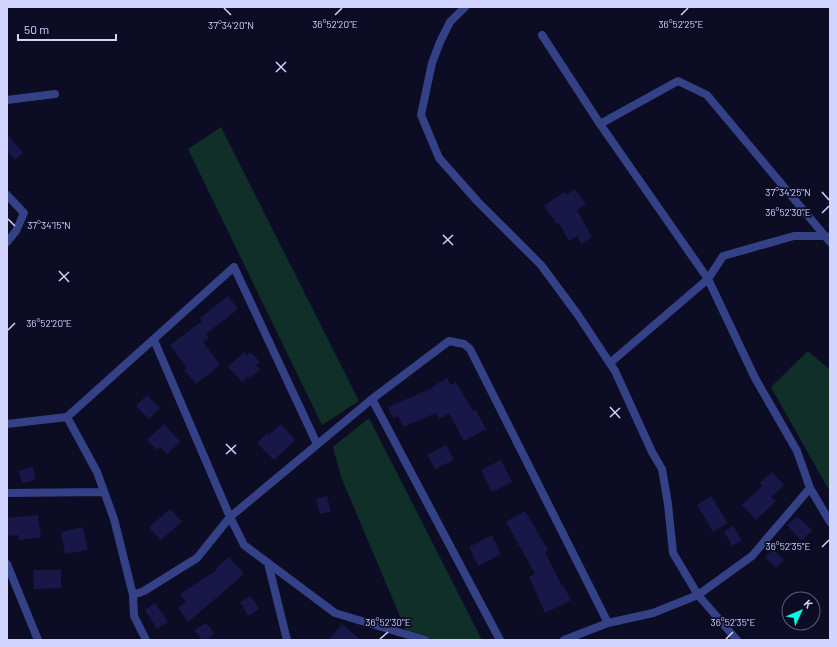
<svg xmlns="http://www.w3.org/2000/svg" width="837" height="647" font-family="Barlow,sans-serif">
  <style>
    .green { fill: #0f2f28 }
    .building { fill: #181747 }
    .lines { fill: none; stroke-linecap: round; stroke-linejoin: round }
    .street { stroke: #344187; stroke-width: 8 }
    .ticks { fill: none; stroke: #d0d4ff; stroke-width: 1.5 }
    .ticks-label { font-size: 10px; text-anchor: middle; fill: #d0d4ff; stroke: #0c0d25; stroke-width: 3.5; stroke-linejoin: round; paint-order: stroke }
  </style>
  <rect width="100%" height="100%" fill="#0c0d25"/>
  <path class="green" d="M 221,127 L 359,401 L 322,425 L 188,149 Z
    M 808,351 L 830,370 L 830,492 L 771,387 Z
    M 369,418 L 482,640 L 410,640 L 341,477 L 333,447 Z"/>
  <path class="building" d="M 7,134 L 23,153 L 15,160 L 7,151 Z
    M 575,189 L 586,204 L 577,210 L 592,237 L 581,244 L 577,236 L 569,241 L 559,223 L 557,224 L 544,206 L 564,192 L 566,195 Z
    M 228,296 L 238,309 L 206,334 L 209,338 L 203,342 L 220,365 L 196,384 L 184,370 L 187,368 L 170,345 L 202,321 L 200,318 Z
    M 244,352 L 247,355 L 250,352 L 260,362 L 256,365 L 260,369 L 250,378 L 248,376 L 242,382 L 228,367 Z
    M 447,378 L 451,385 L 456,382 L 473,411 L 476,410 L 486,429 L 464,441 L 449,413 L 439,419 L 436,413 L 403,427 L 398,416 L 393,418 L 388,407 L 433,388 L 432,387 Z
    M 147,395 L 160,408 L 149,419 L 136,406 Z
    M 164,424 L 180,442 L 167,454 L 160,447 L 157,450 L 147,440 Z
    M 281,424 L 295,440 L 274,460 L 257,443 L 267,433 L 269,435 Z
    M 446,445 L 454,460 L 435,469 L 427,455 Z
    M 501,460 L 512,482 L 492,492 L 481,470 Z
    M 33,467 L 35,480 L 22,483 L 18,471 Z
    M 772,472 L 784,485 L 771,497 L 776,501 L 756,520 L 742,505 L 762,486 L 760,483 Z
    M 327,496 L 331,512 L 320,514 L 316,499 Z
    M 711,496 L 728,523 L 713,532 L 697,505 Z
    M 170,509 L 182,522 L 160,540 L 149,527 Z
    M 525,511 L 548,550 L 545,552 L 562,586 L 563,585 L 571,600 L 545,613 L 529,577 L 535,574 L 506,522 Z
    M 38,515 L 41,537 L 19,540 L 18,535 L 8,536 L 7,518 Z
    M 797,516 L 812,530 L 801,541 L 787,525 Z
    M 733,526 L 742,540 L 732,546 L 724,531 Z
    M 83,527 L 88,550 L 65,554 L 61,532 Z
    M 492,535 L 501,554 L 478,566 L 469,547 Z
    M 773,549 L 784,560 L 776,568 L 765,557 Z
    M 229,557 L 244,574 L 188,622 L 178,608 L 186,602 L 180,594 L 217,570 L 216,568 Z
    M 33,570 L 61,570 L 61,588 L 34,589 Z
    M 251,596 L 259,609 L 248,616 L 240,602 Z
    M 155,603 L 168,622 L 157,629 L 145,610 Z
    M 206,623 L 215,634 L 207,640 L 202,640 L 194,630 Z
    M 342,624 L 361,640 L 329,640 Z"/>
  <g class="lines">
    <path class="street" d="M 465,7 L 450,22 L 440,42 L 432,63 L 421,115 L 439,158 L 478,202 L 541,265 L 578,315 L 615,371 L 652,452 L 662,469 L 668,504 L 673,553 L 698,595 L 737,640
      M 542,35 L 600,124 L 708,279 L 755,378 L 797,451 L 810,488 L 830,522
      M 7,100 L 55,94
      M 600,124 L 678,81 L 707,95 L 830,242
      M 7,195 L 24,213 L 16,231 L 7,242
      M 154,340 L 230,517 L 244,545 L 335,613 L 425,640
      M 610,363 L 708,279 L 723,256 L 794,236 L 826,236
      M 372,399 L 500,640
      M 67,417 L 97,472 L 114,519 L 133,595 L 134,616 L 146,640
      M 7,424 L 67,417 L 234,267 L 317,444
      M 7,493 L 103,492
      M 268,563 L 287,640
      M 7,564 L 38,640
      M 133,595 L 144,591 L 197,558 L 230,517 L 372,399 L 449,341 L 464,344 L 470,349 L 608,623
      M 564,640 L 608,623 L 653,613 L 698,595 L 752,556 L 810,488"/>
  </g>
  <path class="ticks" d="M 224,8 L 231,15M 335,15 L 342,8M 681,15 L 688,8M 276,62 L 286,72M 276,72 L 286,62M 822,192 L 829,200M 822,213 L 829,206M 8,219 L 15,226M 443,235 L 453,245M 443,244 L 453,235M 59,271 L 69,282M 59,281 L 69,272M 8,330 L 15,323M 610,407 L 620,418M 610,417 L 620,408M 226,444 L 236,454M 226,454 L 236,445M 822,547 L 829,540M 380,639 L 388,632M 726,639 L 733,632"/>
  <g class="ticks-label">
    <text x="335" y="28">36°52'20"E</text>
    <text x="681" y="28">36°52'25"E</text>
    <text x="231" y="29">37°34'20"N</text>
    <text x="788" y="196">37°34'25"N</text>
    <text x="788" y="216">36°52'30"E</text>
    <text x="49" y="229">37°34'15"N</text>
    <text x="49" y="327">36°52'20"E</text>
    <text x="788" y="550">36°52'35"E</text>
    <text x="388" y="626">36°52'30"E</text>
    <text x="733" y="626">36°52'35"E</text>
  </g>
  <rect width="837" height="647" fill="none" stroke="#d0d4ff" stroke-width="16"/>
  <g transform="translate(801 611) rotate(46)"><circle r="19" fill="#0c0d25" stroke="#5a5d7c"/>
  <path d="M0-3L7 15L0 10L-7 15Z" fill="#00fbe4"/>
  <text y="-6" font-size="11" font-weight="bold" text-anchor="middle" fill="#d0d4ff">K</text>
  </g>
  <path d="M18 34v6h98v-6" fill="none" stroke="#d0d4ff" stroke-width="2"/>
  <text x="24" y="34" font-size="12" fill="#d0d4ff" stroke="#0c0d25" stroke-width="3" paint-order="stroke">50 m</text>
</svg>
